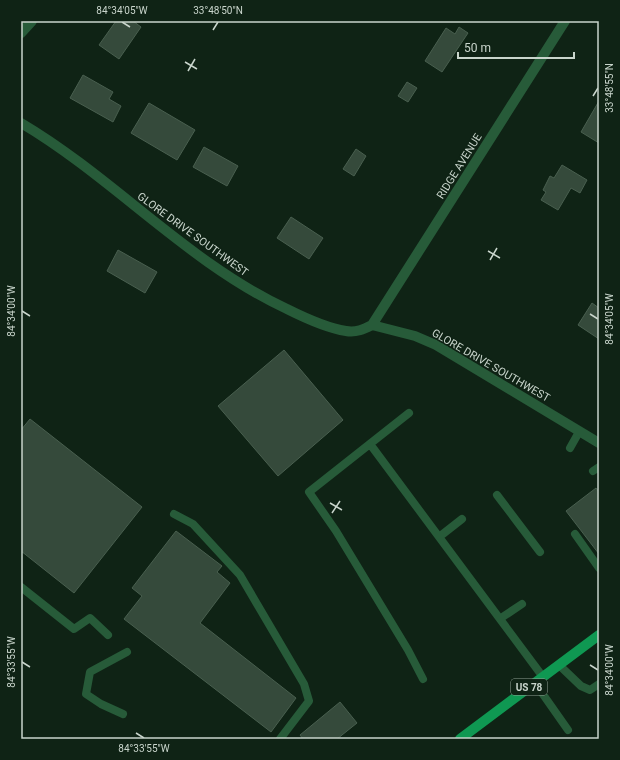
<svg xmlns="http://www.w3.org/2000/svg" width="620" height="760" font-family="Roboto,sans-serif">
  <style>
    .building { fill: #354a3b; stroke: #495f4f }
    .lines { fill: none; stroke-linecap: round; stroke-linejoin: round }
    .lane { stroke: #275b39; stroke-width: 8 }
    .street { stroke: #275b39; stroke-width: 10 }
    .primary { stroke: #0f9852; stroke-width: 10 }
    .ticks { fill: none; stroke: #c9d5cc; stroke-width: 1.5 }
    .labels { text-anchor: middle; stroke-width: 3; stroke-linejoin: round; paint-order: stroke }
    .shield { fill: #0f2315; stroke: #91a095; stroke-width: 1 }
    .shield-label { font-size: 10px; font-weight: bold; fill: #c9d5cc }
    .street-label { font-size: 11px; fill: #c9d5cc; stroke: #0f2315 }
    .neatline { fill: none; stroke: #c9d5cc; stroke-width: 1.5 }
    .ticks-label { font-size: 10px; text-anchor: middle; fill: #c9d5cc }
  </style>
  <rect width="100%" height="100%" fill="#0f2315"/>
  <path class="building" d="M 116,21 L 133,21 L 141,27 L 119,59 L 99,45 Z
    M 459,27 L 468,33 L 442,72 L 425,61 L 446,28 L 455,34 Z
    M 83,75 L 113,92 L 109,99 L 121,106 L 113,122 L 70,98 Z
    M 407,82 L 417,88 L 408,102 L 398,96 Z
    M 599,101 L 599,143 L 581,132 Z
    M 149,103 L 195,130 L 177,160 L 131,133 Z
    M 204,147 L 238,166 L 227,186 L 193,167 Z
    M 356,149 L 366,156 L 354,176 L 343,169 Z
    M 562,165 L 587,180 L 580,193 L 571,188 L 558,210 L 541,200 L 546,192 L 543,190 L 550,176 L 554,178 Z
    M 291,217 L 323,238 L 309,259 L 277,238 Z
    M 118,250 L 157,272 L 145,293 L 107,271 Z
    M 592,303 L 599,308 L 599,339 L 578,325 Z
    M 284,350 L 343,420 L 278,476 L 218,406 Z
    M 30,419 L 142,507 L 74,593 L 21,551 L 21,430 Z
    M 596,488 L 599,492 L 599,554 L 566,511 Z
    M 176,531 L 222,566 L 217,572 L 230,583 L 200,623 L 296,698 L 271,732 L 124,619 L 142,596 L 132,588 Z
    M 340,702 L 357,723 L 337,739 L 303,739 L 300,735 Z"/>
  <g class="lines">
    <path class="lane" d="M 409,413 L 309,492 L 336,531 L 408,650 L 423,679
      M 370,444 L 543,677
      M 570,448 L 579,432
      M 593,471 L 599,467
      M 497,495 L 540,552
      M 174,514 L 193,524 L 240,575 L 304,684 L 309,701 L 280,739
      M 575,534 L 599,568
      M 439,537 L 462,519
      M 21,587 L 74,629 L 90,618 L 108,635
      M 501,618 L 522,604
      M 559,665 L 581,686 L 590,690 L 599,684
      M 535,683 L 568,730
      M 123,714 L 101,704 L 86,694 L 90,672 L 127,652"/>
    <path class="street" d="M 21,33 L 32,21
      M 21,123 C 114,178 188,263 287,309 C 305,318 326,328 346,331 C 356,333 364,329 372,325 L 415,336 L 436,345 L 599,443
      M 372,325 L 565,21"/>
    <path class="primary" d="M 460,739 L 599,635"/>
  </g>
  <path class="ticks" d="M 122,22 L 130,27M 213,30 L 218,22M 185,62 L 197,69M 188,71 L 195,59M 593,96 L 598,88M 488,251 L 500,258M 490,260 L 497,248M 22,311 L 30,316M 590,314 L 598,319M 330,503 L 342,510M 332,513 L 340,501M 22,662 L 30,667M 590,665 L 598,670M 136,733 L 144,738"/>
  <g class="labels">
    <rect class="shield" x="511" y="679" width="36" height="16" rx="3"/>
    <g class="shield-label">
      <text x="529" y="691">US 78</text>
    </g>
    <g class="street-label">
      <text transform="translate(459 166) rotate(-58)" y="4">RIDGE AVENUE</text>
      <text transform="translate(193 234) rotate(36)" y="4">GLORE DRIVE SOUTHWEST</text>
      <text transform="translate(491 365) rotate(30)" y="4">GLORE DRIVE SOUTHWEST</text>
    </g>
  </g>
  <rect width="620" height="760" fill="none" stroke="#0f2315" stroke-width="44"/>
  <path d="M458 52v6h116v-6" fill="none" stroke="#c9d5cc" stroke-width="2"/>
  <text x="464" y="52" font-size="12" fill="#c9d5cc" stroke="#0f2315" stroke-width="3" paint-order="stroke">50 m</text>
  <rect x="22" y="22" width="576" height="716" class="neatline"/>
  <g class="ticks-label">
    <text x="122" y="14">84°34'05"W</text>
    <text x="218" y="14">33°48'50"N</text>
    <text transform="translate(609 88) rotate(-90)" y="4">33°48'55"N</text>
    <text transform="translate(11 311) rotate(-90)" y="4">84°34'00"W</text>
    <text transform="translate(609 319) rotate(-90)" y="4">84°34'05"W</text>
    <text transform="translate(11 662) rotate(-90)" y="4">84°33'55"W</text>
    <text transform="translate(609 670) rotate(-90)" y="4">84°34'00"W</text>
    <text x="144" y="752">84°33'55"W</text>
  </g>
</svg>
